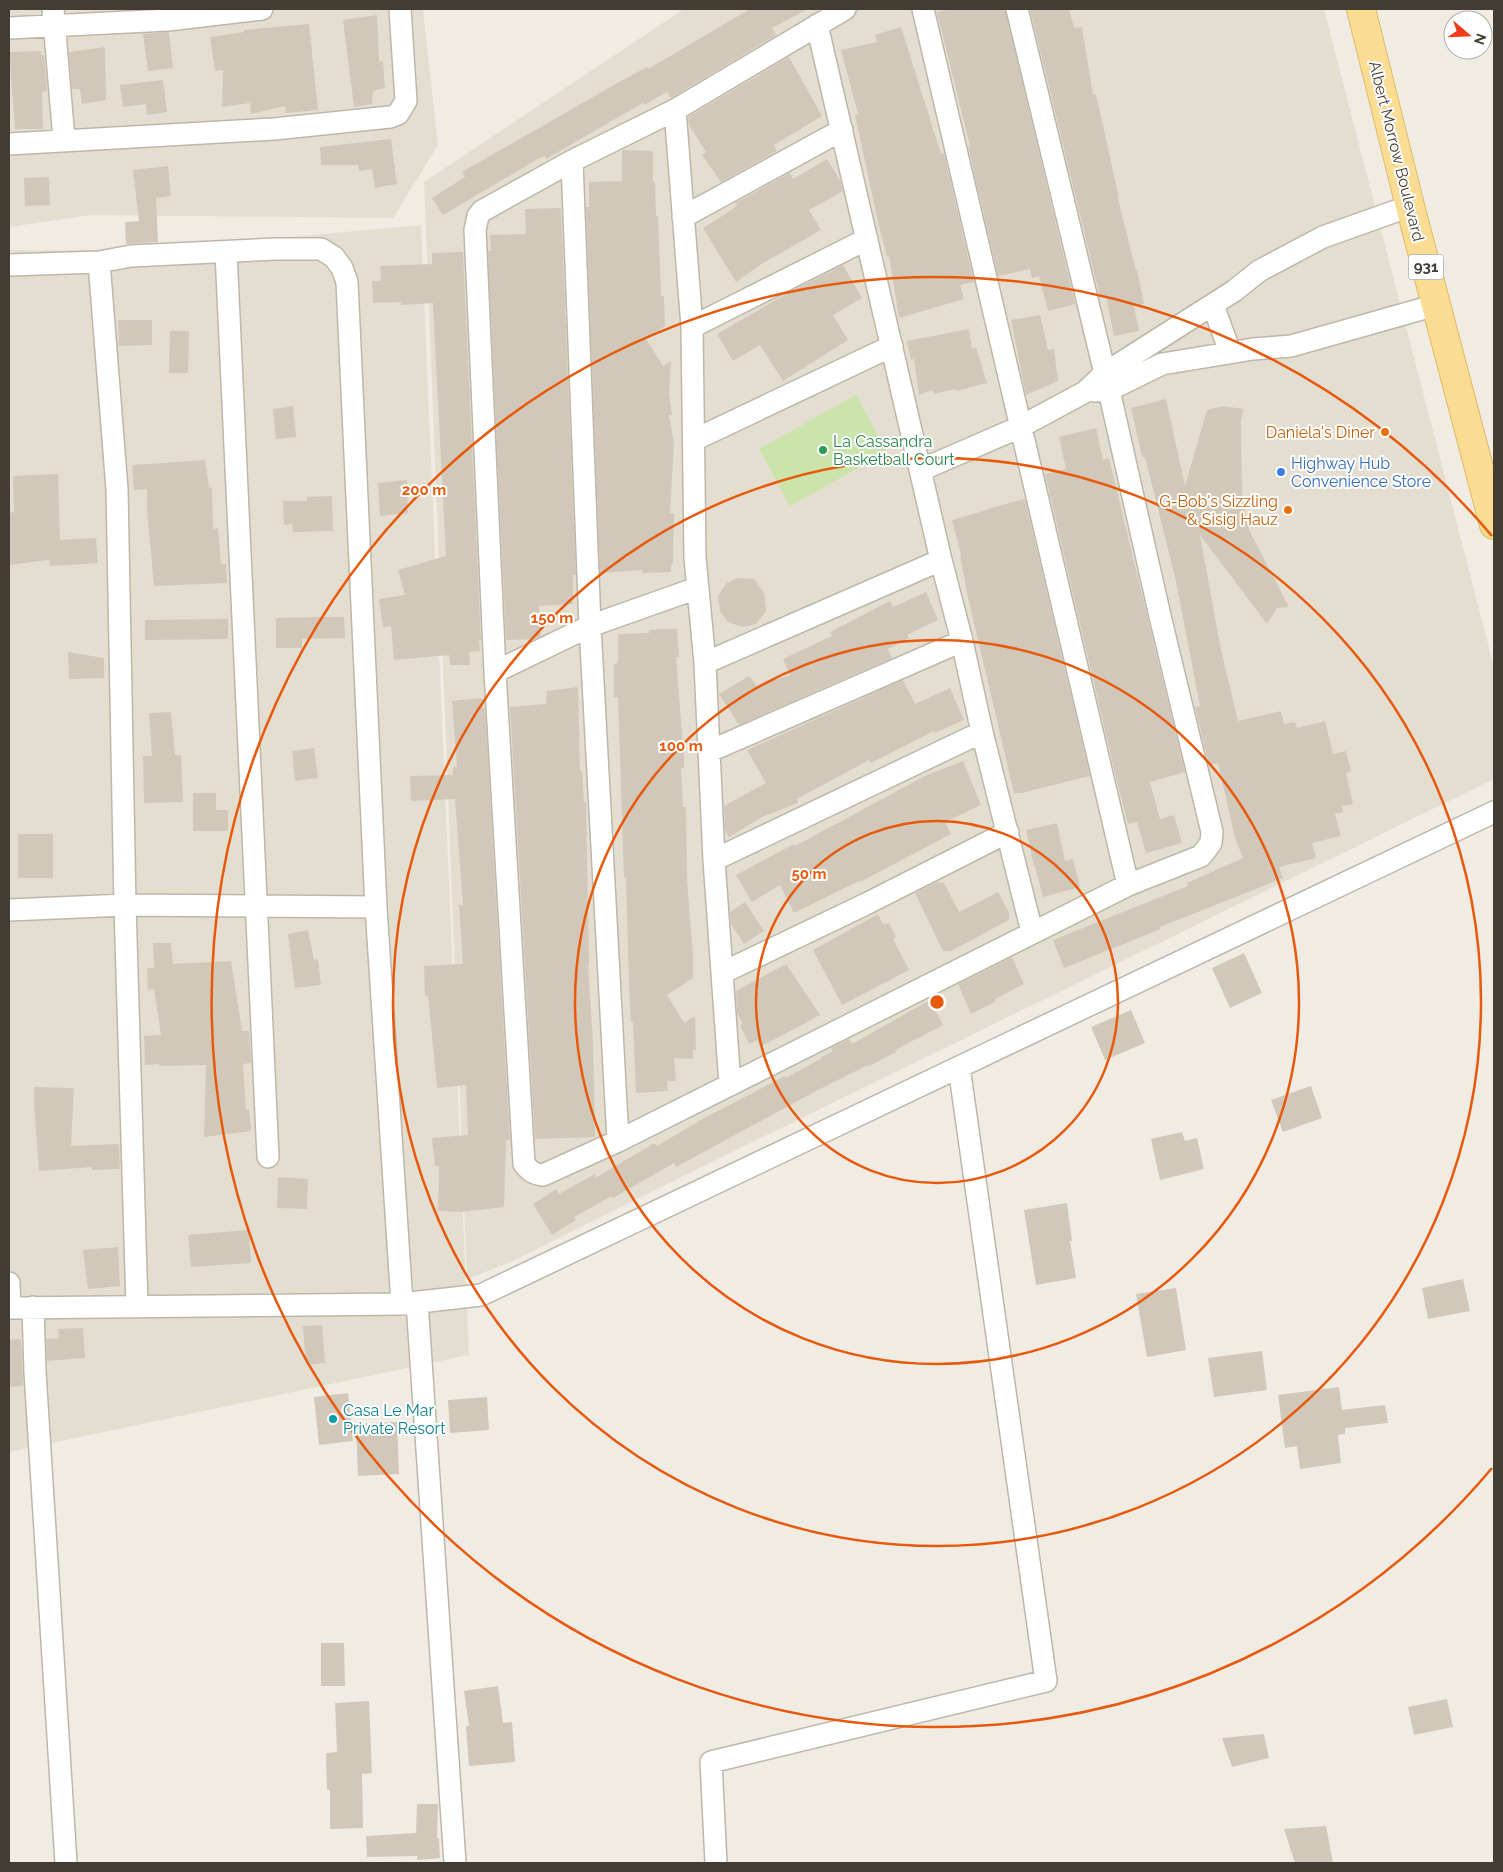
<svg xmlns="http://www.w3.org/2000/svg" width="1503" height="1872" font-family="Raleway,sans-serif">
  <style>
    .residential { fill: #e4ded1 }
    .green { fill: #cbe4ac }
    .building { fill: #d2c8b9 }
    .lines { fill: none; stroke-linecap: round; stroke-linejoin: round }
    .street-casing { stroke: #beb7a9; stroke-width: 24 }
    .primary-casing { stroke: #deb964; stroke-width: 30 }
    .street { stroke: #fff; stroke-width: 21 }
    .primary { stroke: #fadc93; stroke-width: 28 }
    .ring { fill: none; stroke: #e8590c; stroke-width: 2.5 }
    .food-dot { fill: #e8710a; stroke: #fff; stroke-width: 2 }
    .leisure-dot { fill: #2e9e5b; stroke: #fff; stroke-width: 2 }
    .shop-dot { fill: #3f7fe0; stroke: #fff; stroke-width: 2 }
    .culture-dot { fill: #0f9aa8; stroke: #fff; stroke-width: 2 }
    .labels { text-anchor: middle; stroke-width: 4; stroke-linejoin: round; paint-order: stroke }
    .shield { fill: #fff; stroke: #7b7670; stroke-width: 1 }
    .shield-label { font-size: 15px; font-weight: bold; fill: #423c33 }
    .street-label { font-size: 16px; fill: #423c33; stroke: #fff }
    .food-label { font-size: 16px; fill: #c56008; stroke: #fff; text-anchor: end }
    .leisure-label { font-size: 16px; fill: #27864d; stroke: #fff; text-anchor: start }
    .shop-label { font-size: 16px; fill: #366cbe; stroke: #fff; text-anchor: start }
    .culture-label { font-size: 16px; fill: #0d838f; stroke: #fff; text-anchor: start }
    .centre { fill: #e8590c; stroke: #fff; stroke-width: 2.5 }
    .ring-label { font-size: 15px; text-anchor: middle; font-weight: bold; fill: #e8590c; stroke: #fff; stroke-width: 4; stroke-linejoin: round; paint-order: stroke }
  </style>
  <rect width="100%" height="100%" fill="#f1ece3"/>
  <path class="residential" d="M 9,9 L 423,9 L 438,145 L 393,218 L 92,215 L 9,227 Z
    M 684,9 L 1324,9 L 1494,667 L 1494,779 L 659,1188 L 511,1262 L 467,1279 L 424,182 Z
    M 421,225 L 469,1355 L 9,1452 L 9,250 L 138,251 Z"/>
  <path class="green" d="M 856,395 L 887,452 L 790,506 L 759,449 Z"/>
  <path class="building" d="M 750,9 L 808,9 L 772,28 L 776,35 L 671,98 L 667,92 L 644,105 L 643,103 L 546,159 L 545,156 L 538,159 L 443,215 L 432,198 L 465,177 L 462,172 L 621,81 L 647,67 L 648,69 Z
    M 949,9 L 1005,9 L 1075,304 L 1048,311 L 1039,276 L 1032,278 L 1030,269 L 998,276 L 968,146 L 970,146 L 937,12 Z
    M 1030,9 L 1069,9 L 1074,28 L 1082,27 L 1093,95 L 1096,94 L 1119,198 L 1118,198 L 1136,271 L 1137,270 L 1144,304 L 1134,306 L 1139,331 L 1114,336 L 1106,296 L 1100,297 Z
    M 377,15 L 379,62 L 383,61 L 385,88 L 373,91 L 372,104 L 354,107 L 343,20 Z
    M 309,24 L 318,110 L 286,113 L 285,106 L 251,114 L 250,103 L 222,107 L 223,70 L 215,71 L 210,37 L 244,32 L 244,30 Z
    M 901,27 L 941,154 L 944,153 L 974,282 L 960,285 L 964,299 L 899,318 L 889,256 L 887,257 L 878,222 L 855,115 L 858,114 L 841,50 L 877,42 L 875,35 Z
    M 169,32 L 173,68 L 148,71 L 143,34 Z
    M 105,47 L 106,100 L 82,104 L 80,89 L 72,89 L 69,52 Z
    M 41,51 L 41,55 L 44,55 L 47,91 L 42,92 L 43,129 L 15,129 L 9,52 Z
    M 789,57 L 822,116 L 774,145 L 777,151 L 721,182 L 702,155 L 706,152 L 689,125 L 688,117 Z
    M 163,80 L 167,112 L 147,115 L 146,104 L 123,107 L 120,85 Z
    M 391,139 L 397,184 L 375,188 L 372,169 L 359,171 L 358,165 L 321,165 L 320,147 Z
    M 622,150 L 653,151 L 653,182 L 655,182 L 656,216 L 658,216 L 661,296 L 664,296 L 665,326 L 646,339 L 663,366 L 671,361 L 669,394 L 672,415 L 669,415 L 674,444 L 670,513 L 674,513 L 673,563 L 671,565 L 671,572 L 642,573 L 642,570 L 600,573 L 586,207 L 589,207 L 589,182 L 622,181 Z
    M 827,159 L 841,182 L 843,191 L 809,210 L 821,230 L 760,265 L 736,282 L 703,228 L 733,209 L 737,205 L 735,203 L 790,173 L 793,179 Z
    M 168,166 L 171,196 L 156,198 L 158,242 L 126,244 L 125,222 L 139,221 L 133,170 Z
    M 49,177 L 50,205 L 25,206 L 24,178 Z
    M 561,208 L 576,575 L 573,575 L 573,604 L 539,606 L 541,636 L 534,639 L 506,640 L 488,251 L 491,251 L 490,235 L 526,234 L 525,209 Z
    M 463,252 L 481,640 L 479,640 L 480,651 L 469,652 L 470,665 L 450,665 L 449,655 L 394,660 L 391,626 L 383,627 L 379,599 L 405,595 L 398,570 L 446,556 L 433,306 L 433,303 L 401,305 L 401,302 L 373,303 L 372,281 L 381,281 L 380,266 L 432,264 L 432,253 Z
    M 843,265 L 862,298 L 833,315 L 848,340 L 783,381 L 760,345 L 733,361 L 717,334 L 786,294 Z
    M 1040,315 L 1048,350 L 1054,349 L 1058,381 L 1026,395 L 1011,320 Z
    M 118,320 L 152,320 L 152,345 L 119,346 Z
    M 969,329 L 972,349 L 976,348 L 987,383 L 956,391 L 955,389 L 934,394 L 933,390 L 919,395 L 914,359 L 911,360 L 907,341 Z
    M 170,331 L 189,331 L 188,373 L 169,373 Z
    M 1166,399 L 1185,486 L 1207,410 L 1223,406 L 1243,409 L 1241,421 L 1242,496 L 1249,530 L 1289,607 L 1277,608 L 1267,624 L 1200,535 L 1220,645 L 1238,721 L 1281,711 L 1284,724 L 1295,722 L 1297,728 L 1325,721 L 1333,754 L 1346,751 L 1351,772 L 1346,773 L 1353,804 L 1342,806 L 1343,812 L 1335,814 L 1341,836 L 1312,843 L 1316,858 L 1279,867 L 1283,878 L 1160,927 L 1161,929 L 1064,968 L 1053,940 L 1188,886 L 1187,883 L 1243,858 L 1235,838 L 1218,763 L 1209,765 L 1195,707 L 1200,706 L 1176,581 L 1145,457 L 1142,457 L 1131,408 Z
    M 293,406 L 296,437 L 276,439 L 273,409 Z
    M 1096,428 L 1103,460 L 1109,458 L 1185,772 L 1150,782 L 1160,819 L 1174,815 L 1182,843 L 1146,853 L 1137,822 L 1128,824 L 1119,790 L 1045,474 L 1066,469 L 1059,437 Z
    M 205,460 L 209,488 L 212,487 L 213,529 L 218,528 L 221,564 L 226,564 L 227,583 L 154,586 L 147,510 L 147,489 L 134,490 L 132,465 Z
    M 58,474 L 60,540 L 96,538 L 98,563 L 50,566 L 49,560 L 9,565 L 9,513 L 14,512 L 13,476 Z
    M 407,480 L 408,513 L 380,516 L 378,483 Z
    M 332,496 L 333,531 L 293,532 L 292,524 L 284,525 L 283,501 L 307,501 L 307,497 Z
    M 1025,499 L 1090,776 L 1022,793 L 1014,793 L 967,593 L 960,555 L 961,555 L 952,520 L 987,510 L 987,509 Z
    M 737,578 L 754,579 L 764,593 L 766,611 L 756,624 L 742,627 L 728,622 L 720,611 L 718,595 L 727,583 Z
    M 926,592 L 938,620 L 907,635 L 909,638 L 888,649 L 892,658 L 739,725 L 719,694 L 749,676 L 757,686 L 790,675 L 783,659 L 832,636 L 830,632 L 890,601 L 893,607 Z
    M 317,617 L 344,617 L 345,638 L 302,639 L 302,648 L 276,648 L 276,618 Z
    M 228,619 L 228,639 L 145,640 L 145,620 Z
    M 657,629 L 677,629 L 679,657 L 676,657 L 684,757 L 684,768 L 681,768 L 683,807 L 686,807 L 687,881 L 693,956 L 693,978 L 667,995 L 684,1023 L 695,1016 L 696,1050 L 693,1050 L 693,1059 L 674,1058 L 676,1081 L 667,1081 L 668,1091 L 636,1093 L 633,1022 L 631,1022 L 629,986 L 626,878 L 624,878 L 618,697 L 614,697 L 614,664 L 618,663 L 618,634 L 649,633 L 649,630 L 657,630 Z
    M 68,652 L 104,658 L 104,678 L 69,679 Z
    M 903,680 L 915,704 L 950,688 L 964,720 L 935,733 L 934,731 L 871,763 L 869,760 L 797,799 L 798,803 L 764,816 L 729,837 L 725,830 L 724,806 L 766,783 L 747,750 Z
    M 578,687 L 580,771 L 582,770 L 584,802 L 586,802 L 589,964 L 588,964 L 593,1043 L 595,1137 L 535,1139 L 510,707 L 546,704 L 547,691 Z
    M 482,698 L 483,708 L 485,708 L 510,1140 L 506,1140 L 504,1207 L 460,1212 L 438,1211 L 439,1166 L 435,1166 L 432,1138 L 468,1135 L 466,1085 L 437,1088 L 428,995 L 425,996 L 424,966 L 463,964 L 459,905 L 463,905 L 455,799 L 411,801 L 410,776 L 453,775 L 453,767 L 457,767 L 452,701 Z
    M 171,712 L 175,755 L 181,755 L 183,802 L 144,803 L 143,756 L 152,756 L 149,713 Z
    M 314,748 L 318,778 L 295,781 L 292,751 Z
    M 963,761 L 981,805 L 945,822 L 951,834 L 860,882 L 859,881 L 794,913 L 780,885 L 752,902 L 736,875 L 794,844 L 795,846 L 927,775 Z
    M 193,793 L 216,793 L 216,810 L 228,810 L 228,831 L 193,831 Z
    M 1057,823 L 1065,861 L 1073,859 L 1080,887 L 1043,897 L 1035,866 L 1034,867 L 1026,830 Z
    M 18,834 L 53,834 L 53,878 L 18,878 Z
    M 937,882 L 944,883 L 959,912 L 998,892 L 1009,913 L 1009,920 L 951,951 L 943,951 L 915,893 Z
    M 745,902 L 764,931 L 744,944 L 731,924 L 730,912 Z
    M 878,914 L 883,924 L 889,923 L 896,937 L 893,939 L 909,970 L 842,1005 L 813,950 Z
    M 308,930 L 314,960 L 318,959 L 321,985 L 295,988 L 288,934 Z
    M 153,943 L 171,943 L 173,964 L 231,961 L 242,1031 L 249,1031 L 251,1063 L 243,1064 L 246,1110 L 249,1110 L 251,1131 L 204,1137 L 206,1065 L 159,1066 L 159,1064 L 145,1065 L 144,1036 L 161,1035 L 154,989 L 148,990 L 147,968 L 154,968 Z
    M 1244,953 L 1262,993 L 1230,1008 L 1212,968 Z
    M 1012,957 L 1024,984 L 995,999 L 996,1001 L 971,1014 L 958,984 Z
    M 786,964 L 820,1015 L 760,1047 L 757,1040 L 749,1044 L 740,1025 L 743,1024 L 737,1013 L 736,991 Z
    M 930,1000 L 943,1025 L 895,1050 L 896,1052 L 869,1066 L 868,1065 L 818,1090 L 676,1167 L 674,1163 L 613,1198 L 612,1196 L 574,1217 L 576,1220 L 552,1235 L 533,1204 L 556,1189 L 559,1194 L 595,1174 L 595,1178 L 653,1144 L 656,1144 L 657,1146 L 706,1117 L 785,1076 L 786,1078 L 822,1058 L 821,1057 L 833,1051 L 831,1048 L 849,1039 L 852,1044 Z
    M 1131,1010 L 1145,1043 L 1105,1060 L 1091,1027 Z
    M 1311,1086 L 1322,1118 L 1283,1132 L 1271,1100 Z
    M 34,1087 L 74,1088 L 71,1146 L 119,1144 L 120,1169 L 92,1170 L 92,1167 L 39,1171 L 34,1103 Z
    M 1182,1132 L 1185,1141 L 1197,1138 L 1204,1169 L 1160,1180 L 1151,1139 Z
    M 278,1177 L 308,1179 L 307,1209 L 277,1208 Z
    M 1067,1203 L 1072,1241 L 1070,1241 L 1076,1278 L 1036,1285 L 1024,1210 Z
    M 249,1230 L 251,1263 L 191,1267 L 188,1235 Z
    M 118,1247 L 120,1286 L 88,1289 L 83,1250 Z
    M 1463,1279 L 1470,1311 L 1428,1319 L 1422,1288 Z
    M 1176,1288 L 1186,1350 L 1147,1357 L 1136,1294 Z
    M 322,1325 L 325,1363 L 306,1365 L 303,1326 Z
    M 83,1328 L 85,1358 L 47,1361 L 46,1339 L 59,1338 L 58,1329 Z
    M 21,1339 L 23,1386 L 9,1387 L 9,1340 Z
    M 1262,1351 L 1267,1390 L 1214,1397 L 1208,1358 Z
    M 1339,1387 L 1342,1410 L 1385,1405 L 1388,1423 L 1345,1428 L 1345,1434 L 1338,1435 L 1341,1463 L 1300,1469 L 1297,1446 L 1285,1448 L 1278,1395 Z
    M 348,1393 L 353,1441 L 319,1445 L 314,1397 Z
    M 487,1397 L 489,1430 L 450,1433 L 448,1400 Z
    M 397,1422 L 399,1474 L 358,1476 L 356,1424 Z
    M 321,1643 L 344,1643 L 345,1686 L 321,1686 Z
    M 498,1686 L 503,1723 L 512,1722 L 515,1762 L 469,1766 L 466,1726 L 469,1726 L 464,1691 Z
    M 1447,1699 L 1453,1727 L 1414,1735 L 1408,1707 Z
    M 369,1701 L 372,1773 L 362,1774 L 363,1828 L 330,1829 L 330,1790 L 327,1790 L 326,1753 L 337,1752 L 335,1703 Z
    M 1264,1734 L 1269,1758 L 1232,1767 L 1222,1738 Z
    M 417,1804 L 438,1804 L 437,1838 L 439,1838 L 440,1858 L 417,1860 L 417,1856 L 367,1857 L 366,1836 L 416,1833 Z
    M 1326,1826 L 1333,1863 L 1295,1863 L 1284,1829 Z"/>
  <g class="lines">
    <defs>
      <path id="street" d="M 53,9 L 64,140
        M 845,9 L 675,110 L 572,161 L 482,211 L 478,216 L 475,230 L 495,672 L 524,1164 C 530,1171 533,1174 543,1175 L 618,1141 L 1128,885 L 1201,856 L 1211,843 L 1212,832 L 1160,616 L 1109,390 L 1017,9
        M 923,9 L 1128,885
        M 817,25 L 941,560 L 962,641 L 982,732 L 1032,932
        M 9,28 L 168,20 L 262,9
        M 675,110 L 692,327 L 695,558 L 705,663 L 714,860 L 730,1085
        M 9,144 L 274,129 L 390,117 L 398,114 L 406,101 L 400,9
        M 572,161 L 590,626 L 618,1141
        M 683,217 L 842,130
        M 226,252 C 242,554 252,855 268,1157
        M 99,262 L 117,489 L 125,905 L 137,1306
        M 9,265 L 99,262 L 131,256 L 276,249 L 321,249 L 334,257 L 342,268 L 347,282 L 376,907 L 402,1304
        M 1213,305 L 1230,352
        M 692,327 L 867,239
        M 1095,391 L 1109,390 L 1162,364 L 1253,349 L 1291,346 L 1436,305
        M 694,440 L 892,346
        M 921,470 L 1020,427 L 1085,392 L 1105,373 L 1234,291 L 1259,271 L 1323,237 L 1410,206
        M 705,663 L 941,560
        M 495,672 L 590,626 L 697,588
        M 710,751 L 962,641
        M 714,860 L 982,732
        M 9,910 L 125,905 L 376,907
        M 722,973 L 866,904 L 1008,832
        M 9,1283 L 10,1308
        M 417,1302 L 455,1863
        M 33,1307 L 35,1372 L 66,1863
        M 9,1308 L 402,1304 L 481,1295 L 1494,812
        M 716,1863 L 711,1762 L 1046,1681 L 959,1067"/>
      <path id="primary" d="M 1361,9 L 1410,206 L 1494,525"/>
    </defs>
    <use href="#street" class="street-casing"/>
    <use href="#primary" class="primary-casing"/>
    <use href="#street" class="street"/>
    <use href="#primary" class="primary"/>
  </g>
  <g class="ring">
    <circle cx="937" cy="1002" r="181"/>
    <circle cx="937" cy="1002" r="362"/>
    <circle cx="937" cy="1002" r="544"/>
    <path d="M1492 1468A725 725 0 1 1 1492 536"/>
  </g>
  <g class="food-dot">
    <circle cx="1385" cy="432" r="5"/>
    <circle cx="1288" cy="510" r="5"/>
  </g>
  <circle class="leisure-dot" cx="823" cy="450" r="5"/>
  <circle class="shop-dot" cx="1281" cy="472" r="5"/>
  <circle class="culture-dot" cx="333" cy="1419" r="5"/>
  <g class="labels">
    <rect class="shield" x="1408.5" y="254.5" width="35" height="25" rx="4"/>
    <g class="shield-label">
      <text x="1426" y="272">931</text>
    </g>
    <g class="street-label">
      <text transform="translate(1397 151) rotate(76)" y="6">Albert Morrow Boulevard</text>
    </g>
    <g class="food-label">
      <text x="1375" y="438">Daniela's Diner</text>
      <text x="1278" y="507">G-Bob's Sizzling<tspan x="1278" dy="18">&amp; Sisig Hauz</tspan></text>
    </g>
    <g class="leisure-label">
      <text x="833" y="447">La Cassandra<tspan x="833" dy="18">Basketball Court</tspan></text>
    </g>
    <g class="shop-label">
      <text x="1291" y="469">Highway Hub<tspan x="1291" dy="18">Convenience Store</tspan></text>
    </g>
    <g class="culture-label">
      <text x="343" y="1416">Casa Le Mar<tspan x="343" dy="18">Private Resort</tspan></text>
    </g>
  </g>
  <circle cx="937" cy="1002" r="8" class="centre"/>
  <g class="ring-label">
    <text x="424" y="495">200 m</text>
    <text x="552" y="623">150 m</text>
    <text x="681" y="751">100 m</text>
    <text x="809" y="879">50 m</text>
  </g>
  <rect width="1503" height="1872" fill="none" stroke="#423c33" stroke-width="20"/>
  <g transform="translate(1468 35) rotate(109)"><circle r="24" fill="#ffffff" stroke="#b3b1ad"/>
  <path d="M0-4L9 19L0 12L-9 19Z" fill="#f13a1a"/>
  <text y="-8" font-size="14" font-weight="bold" text-anchor="middle" fill="#423c33">N</text>
  </g>
</svg>
